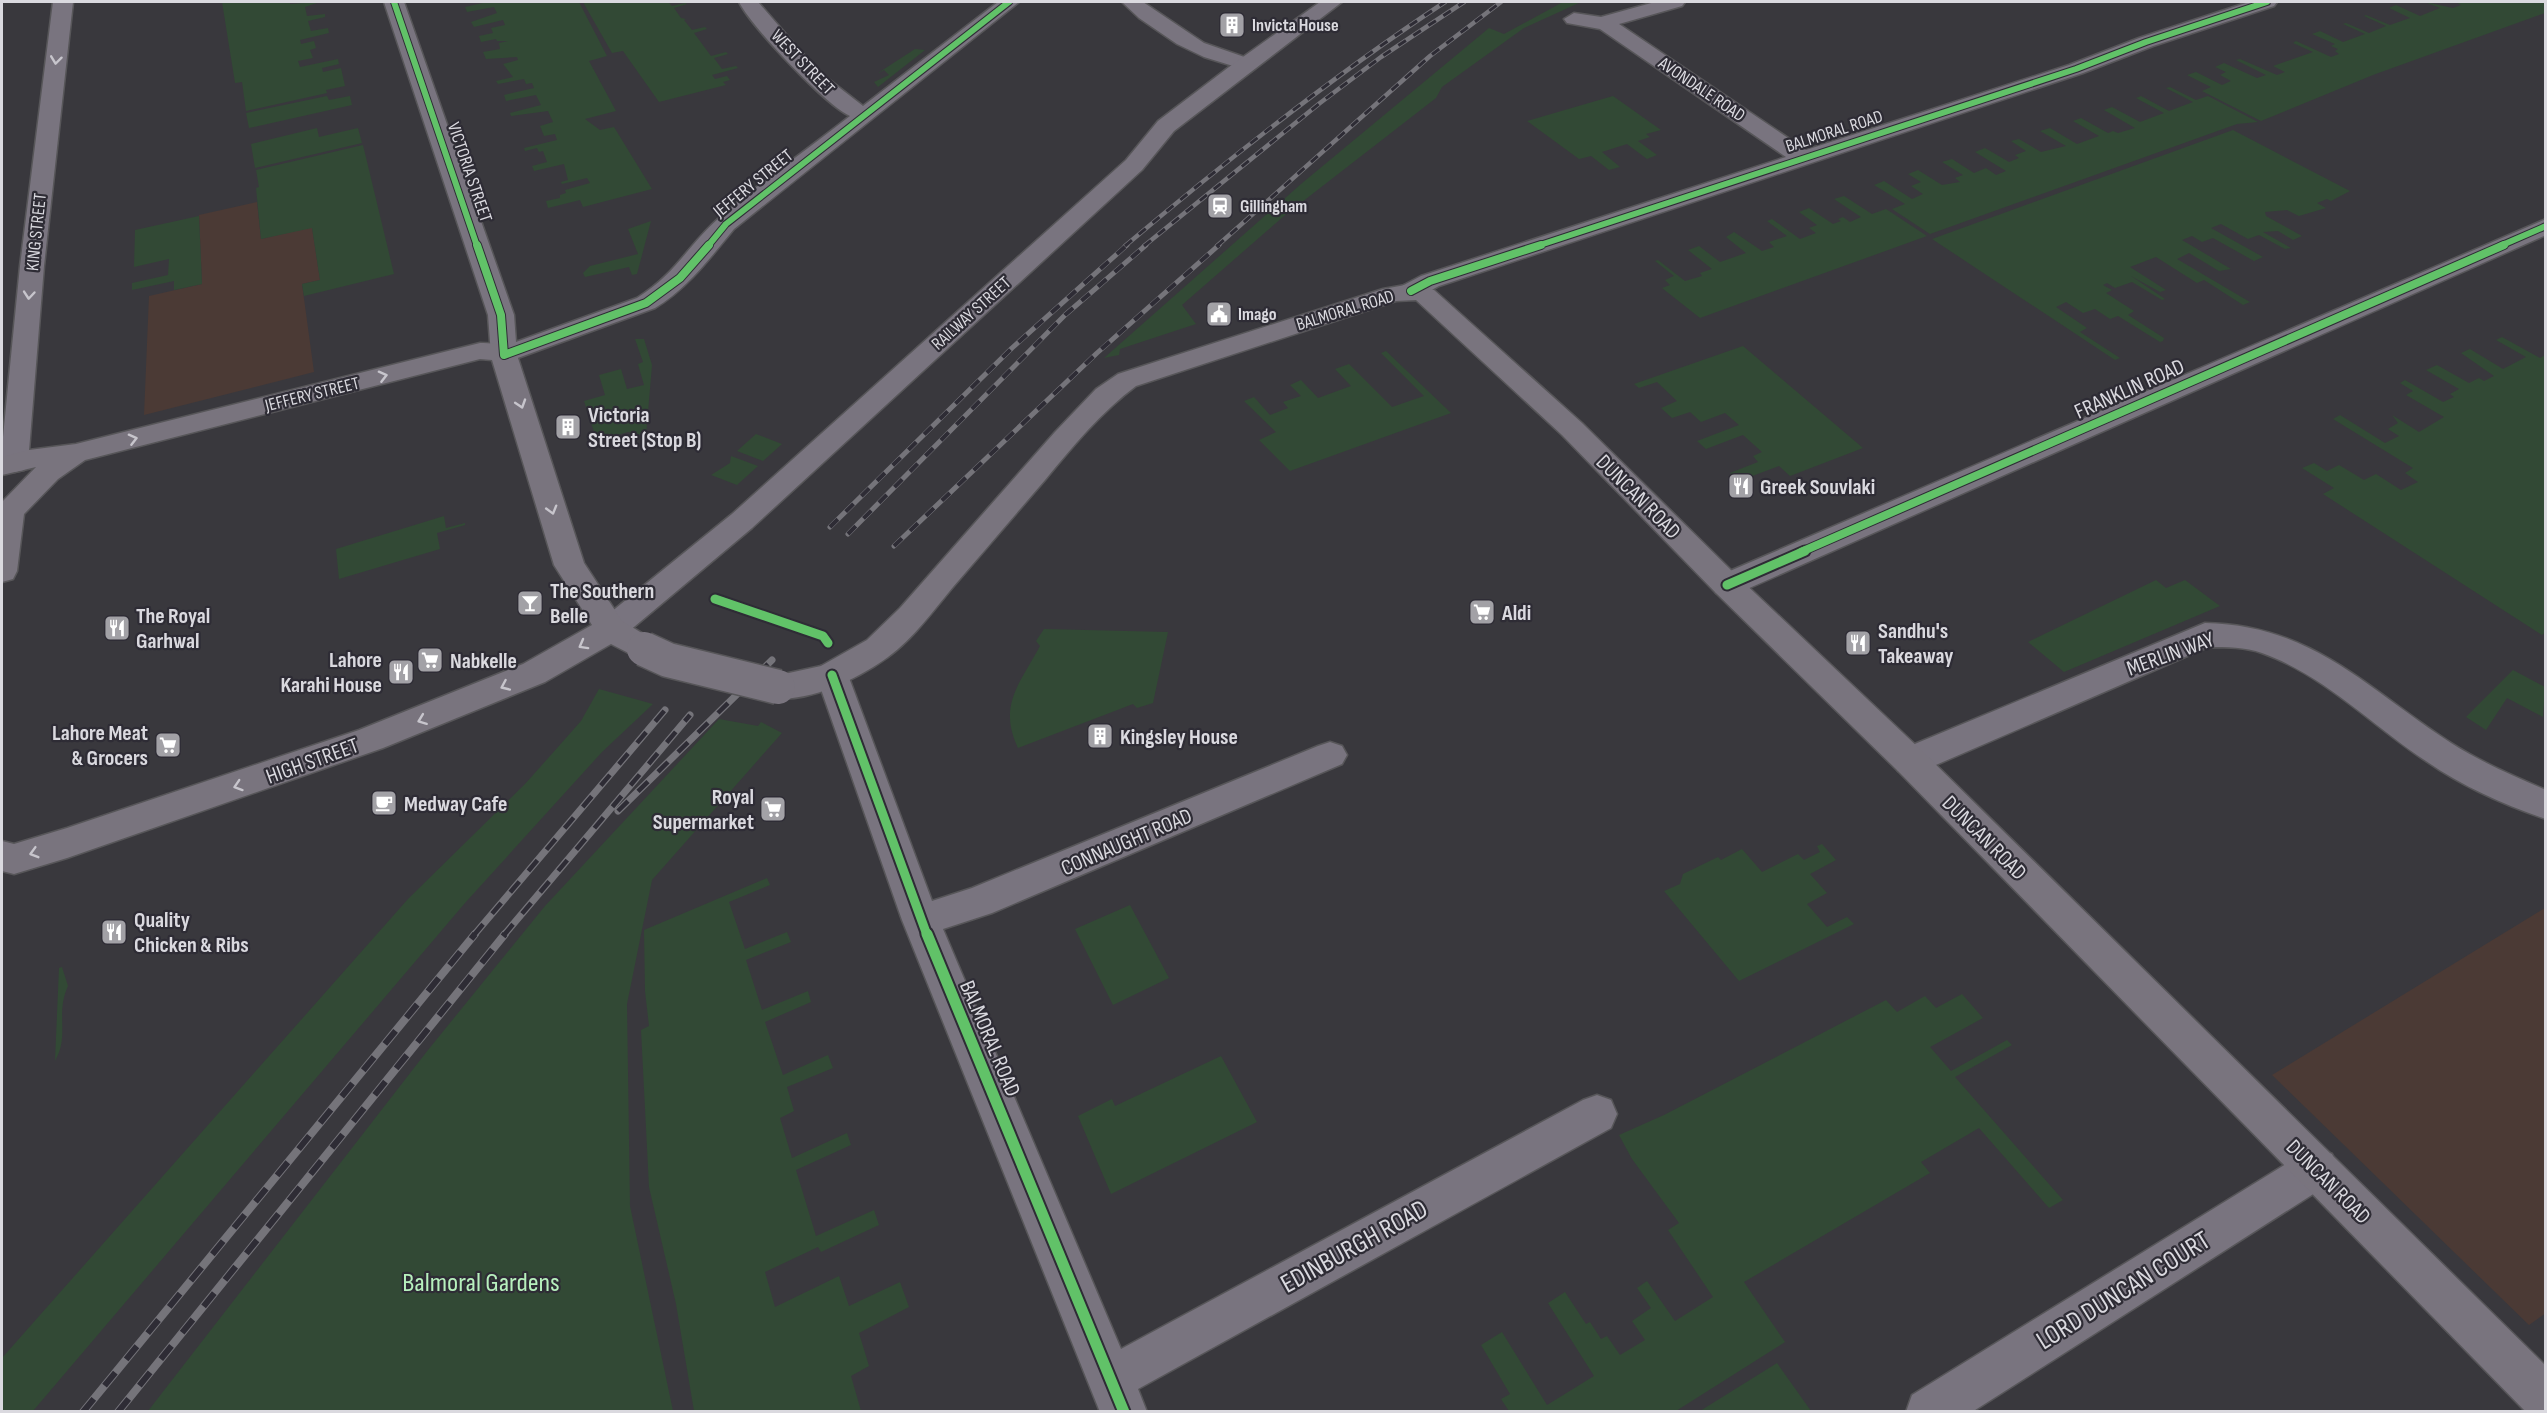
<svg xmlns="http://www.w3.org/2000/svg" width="2547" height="1413" font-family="'Sofia Sans Condensed',sans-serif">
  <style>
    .industrial { fill: #4b3a35 }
    .green { fill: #324935 }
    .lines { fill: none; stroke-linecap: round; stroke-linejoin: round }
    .minor-casing { stroke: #575659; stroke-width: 3 }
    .tertiary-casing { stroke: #575659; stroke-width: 3 }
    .primary-casing { stroke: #575659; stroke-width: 3 }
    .minor { fill: #79747f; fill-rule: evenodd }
    .tertiary { fill: #79747f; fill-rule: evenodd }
    .primary { fill: #79747e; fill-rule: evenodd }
    .rail-far3-casing { stroke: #75747a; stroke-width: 4.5 }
    .rail-far2-casing { stroke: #75747a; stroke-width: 5 }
    .rail-far1-casing { stroke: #75747a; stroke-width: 7 }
    .rail-casing { stroke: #75747a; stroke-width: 8 }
    .rail-far3 { stroke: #2e2c35; stroke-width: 3; stroke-dasharray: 9; stroke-linecap: butt }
    .rail-far2 { stroke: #2e2c35; stroke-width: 4; stroke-dasharray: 11; stroke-linecap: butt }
    .rail-far1 { stroke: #2e2c35; stroke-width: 4.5; stroke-dasharray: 14; stroke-linecap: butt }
    .rail { stroke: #2e2c35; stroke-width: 6; stroke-dasharray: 17; stroke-linecap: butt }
    .primary-bridge-casing { stroke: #575659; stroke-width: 37; stroke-linecap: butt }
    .primary-bridge { stroke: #79747e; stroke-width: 34 }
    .cycleway-far3-casing { stroke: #2e2c35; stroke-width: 8 }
    .cycleway-far2-casing { stroke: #2e2c35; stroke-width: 10 }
    .cycleway-far1-casing { stroke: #2e2c35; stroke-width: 13 }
    .cycleway-casing { stroke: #2e2c35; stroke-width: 15 }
    .cycleway-far3 { stroke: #61c268; stroke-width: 6 }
    .cycleway-far2 { stroke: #61c268; stroke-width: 8 }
    .cycleway-far1 { stroke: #61c268; stroke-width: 9 }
    .cycleway { stroke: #61c268; stroke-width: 11 }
    .oneway { stroke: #c7c5cc }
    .labels { text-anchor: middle; stroke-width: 4.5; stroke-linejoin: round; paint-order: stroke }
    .far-poi-label { font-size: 18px; font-weight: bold; fill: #dad9df; stroke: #2e2c35; text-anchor: start }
    .far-street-label { font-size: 18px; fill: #dad9df; stroke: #2e2c35 }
    .street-label { font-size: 22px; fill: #dad9df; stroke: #2e2c35 }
    .poi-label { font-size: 22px; font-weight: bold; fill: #dad9df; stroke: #2e2c35; text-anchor: start }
    .near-street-label { font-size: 27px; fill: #dad9df; stroke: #2e2c35 }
    .near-park-label { font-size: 27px; fill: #b7f0bd; stroke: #2e2c35 }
  </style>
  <rect width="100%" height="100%" fill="#39383d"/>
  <path class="industrial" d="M 257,202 L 261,239 L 312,227 L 320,280 L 302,284 L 314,372 L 144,415 L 149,296 L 202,284 L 199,215 Z
    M 2545,908 L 2546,1313 L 2529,1325 L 2272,1075 Z"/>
  <path class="green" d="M 222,2 L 290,2 L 290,4 L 320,2 L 305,7 L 307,16 L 325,14 L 325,17 L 308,21 L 311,31 L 328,28 L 329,33 L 300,40 L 301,44 L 314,41 L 316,48 L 310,50 L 313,58 L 298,61 L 300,67 L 338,59 L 339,64 L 322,68 L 323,72 L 341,68 L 345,86 L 326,90 L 327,93 L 246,111 L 242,82 L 235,83 Z
    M 487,2 L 579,2 L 607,56 L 589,61 L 616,111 L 585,119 L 600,130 L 614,127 L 652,189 L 583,207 L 580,200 L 548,208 L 546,201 L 560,198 L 560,195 L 566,193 L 565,190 L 590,183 L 587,178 L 562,184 L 561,182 L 568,180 L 564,164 L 534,171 L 532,166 L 547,162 L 543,151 L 539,152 L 537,148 L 525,151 L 524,148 L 557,140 L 555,134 L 544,136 L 540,126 L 553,122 L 548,111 L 511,116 L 510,113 L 541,105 L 536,95 L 506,101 L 504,95 L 534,88 L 532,83 L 526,84 L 524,79 L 498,84 L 496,81 L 513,77 L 503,64 L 518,60 L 517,57 L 486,59 L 483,52 L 500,49 L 499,43 L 508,41 L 497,41 L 496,39 L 481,42 L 479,36 L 493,33 L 491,28 L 505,25 L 503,20 L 474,27 L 471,22 L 497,13 L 494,7 L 467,12 L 465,7 Z
    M 583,2 L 668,2 L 672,6 L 685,3 L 687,4 L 674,8 L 681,18 L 686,19 L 684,20 L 692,30 L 705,27 L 707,29 L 694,33 L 711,56 L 726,52 L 728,54 L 714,58 L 722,69 L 736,66 L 738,68 L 712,75 L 715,79 L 727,76 L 730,80 L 723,82 L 726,85 L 659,102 L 623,51 L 612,53 Z
    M 1563,2 L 1581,2 L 1524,28 L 1442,87 L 1436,98 L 1284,216 L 1182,305 L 1196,324 L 1120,349 L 1119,355 L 1104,358 L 1301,184 L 1489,28 L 1504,34 Z
    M 2425,2 L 2453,8 L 2461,5 L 2456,2 L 2545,2 L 2545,13 L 2373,75 L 2261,121 L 2202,91 L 2211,87 L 2187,75 L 2196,72 L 2222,85 L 2231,81 L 2220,75 L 2226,72 L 2215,67 L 2224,63 L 2257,78 L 2266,75 L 2236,60 L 2240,59 L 2277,75 L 2285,72 L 2273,66 L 2313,52 L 2293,43 L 2296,41 L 2331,57 L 2339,54 L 2335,51 L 2338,49 L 2331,46 L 2335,44 L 2312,34 L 2320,31 L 2343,42 L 2365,34 L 2343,24 L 2346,23 L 2369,33 L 2386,26 L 2364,16 L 2366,15 L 2390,25 L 2410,18 L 2389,8 L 2396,5 L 2420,16 L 2440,8 Z
    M 915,49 L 925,50 L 878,87 L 874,82 L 889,75 L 884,70 L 878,73 Z
    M 2170,87 L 2196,100 L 2208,96 L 2258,122 L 2237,124 L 1930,234 L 1892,209 L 1905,204 L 1874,185 L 1884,181 L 1912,199 L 1923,194 L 1911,186 L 1921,182 L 1908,174 L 1918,170 L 1942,185 L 1960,182 L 1955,178 L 1963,175 L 1942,162 L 1952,159 L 1974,173 L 1986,168 L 1996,175 L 2006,171 L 1975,152 L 1985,148 L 2009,162 L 2019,158 L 2015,155 L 2026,151 L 2011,141 L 2019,139 L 2041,152 L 2066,146 L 2040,131 L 2050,128 L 2077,144 L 2099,136 L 2073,121 L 2081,118 L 2108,133 L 2113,131 L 2118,133 L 2135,128 L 2104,110 L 2112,107 L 2140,122 L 2164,113 L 2136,98 L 2141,96 L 2169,111 L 2193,102 L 2166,88 Z
    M 327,96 L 329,100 L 350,96 L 352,105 L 249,128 L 246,113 Z
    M 1613,96 L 1661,130 L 1646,134 L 1650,137 L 1638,141 L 1657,155 L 1647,159 L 1627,144 L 1602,152 L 1620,167 L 1609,170 L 1591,156 L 1579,159 L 1527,121 Z
    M 317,128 L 319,137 L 358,128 L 362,143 L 255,168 L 251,144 Z
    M 2233,130 L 2350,191 L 2331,201 L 2327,199 L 2317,203 L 2326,208 L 2299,216 L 2287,210 L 2265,212 L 2266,216 L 2302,236 L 2293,240 L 2278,231 L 2263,232 L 2291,248 L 2285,249 L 2259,235 L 2248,239 L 2221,224 L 2211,228 L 2263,257 L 2254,261 L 2213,238 L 2202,242 L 2192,236 L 2182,240 L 2231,269 L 2219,271 L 2189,253 L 2177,259 L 2250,302 L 2243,305 L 2204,280 L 2197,283 L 2156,257 L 2130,267 L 2166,290 L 2160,292 L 2131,276 L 2165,299 L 2162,300 L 2132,282 L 2115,288 L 2107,283 L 2103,285 L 2112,290 L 2106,293 L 2134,311 L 2128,315 L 2164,338 L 2163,341 L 2160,342 L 2118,316 L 2110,319 L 2095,309 L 2083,313 L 2066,302 L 2056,307 L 2087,328 L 2080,332 L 2120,358 L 2115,360 L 1932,239 Z
    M 363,145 L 394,274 L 304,296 L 302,284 L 320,280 L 312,228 L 261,239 L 256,188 L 259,187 L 256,170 Z
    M 1844,196 L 1872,214 L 1886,209 L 1927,236 L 1700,318 L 1662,288 L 1670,285 L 1665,280 L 1674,276 L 1655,261 L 1658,260 L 1685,281 L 1702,276 L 1700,273 L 1712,269 L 1688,250 L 1699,246 L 1720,262 L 1746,253 L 1726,237 L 1734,232 L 1762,251 L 1774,247 L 1769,242 L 1787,236 L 1767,221 L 1772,219 L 1800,239 L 1816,233 L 1809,228 L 1817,225 L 1799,212 L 1809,208 L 1833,224 L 1841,221 L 1838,219 L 1843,217 L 1850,222 L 1861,217 L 1834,199 Z
    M 199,216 L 202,284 L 174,290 L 174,281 L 132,290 L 132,283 L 168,275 L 169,259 L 134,267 L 135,230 Z
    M 651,221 L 637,274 L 632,275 L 629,267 L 585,277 L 583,273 L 590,266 L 638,254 L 628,229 Z
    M 2502,337 L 2540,358 L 2545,355 L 2546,632 L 2542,635 L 2323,494 L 2334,488 L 2302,468 L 2314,463 L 2327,471 L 2339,465 L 2364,480 L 2376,474 L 2401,490 L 2418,482 L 2405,473 L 2413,468 L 2333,419 L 2340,415 L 2385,443 L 2399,436 L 2388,429 L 2398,423 L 2392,415 L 2419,432 L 2444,417 L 2406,395 L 2413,391 L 2400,383 L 2405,380 L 2443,402 L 2454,397 L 2450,394 L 2459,389 L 2426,370 L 2437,365 L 2469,383 L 2479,378 L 2484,381 L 2494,376 L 2461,353 L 2470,349 L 2503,369 L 2526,357 L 2496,340 Z
    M 635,339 L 644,339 L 652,365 L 646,436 L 628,432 L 597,441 L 584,401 L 605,395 L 599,375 L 621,369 L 627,389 L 644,385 L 638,364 L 643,362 Z
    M 1743,346 L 1863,448 L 1790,476 L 1779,466 L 1739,481 L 1730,473 L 1758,462 L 1753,456 L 1762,452 L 1743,435 L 1706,449 L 1697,441 L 1739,425 L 1725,413 L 1701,422 L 1690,412 L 1672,418 L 1661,408 L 1677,401 L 1657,382 L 1639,388 L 1634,384 Z
    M 1386,351 L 1451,413 L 1290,471 L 1259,440 L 1276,432 L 1244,401 L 1254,397 L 1270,415 L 1288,408 L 1283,402 L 1301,396 L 1290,385 L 1301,380 L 1318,398 L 1351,386 L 1335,369 L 1349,364 L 1392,407 L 1424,396 L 1381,353 Z
    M 756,434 L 782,444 L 763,461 L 737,451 Z
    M 731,456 L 758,466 L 737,485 L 711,475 L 730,463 Z
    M 444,516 L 446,528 L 465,523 L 465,525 L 437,533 L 440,549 L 339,579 L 336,549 Z
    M 2156,580 L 2166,588 L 2185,580 L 2220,606 L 2064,672 L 2028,642 Z
    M 1044,629 L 1168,632 L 1153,703 L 1137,708 L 1133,704 L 1018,748 C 998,705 1019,685 1040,646 L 1036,641 Z
    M 2513,670 L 2545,687 L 2543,717 L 2507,698 L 2486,730 L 2466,717 Z
    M 599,689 L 653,704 L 602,752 L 465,903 L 33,1411 L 2,1411 L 2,1358 L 408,899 L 525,784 L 558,747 L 581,721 Z
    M 719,719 L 758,726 L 761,722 L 782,733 L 652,880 L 627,1004 L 630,1206 L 673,1411 L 148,1411 L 428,1050 L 545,906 Z
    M 1822,844 L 1836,860 L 1810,874 L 1827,893 L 1807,904 L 1827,927 L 1847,917 L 1854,924 L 1739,981 L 1664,891 L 1680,884 L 1683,874 L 1718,857 L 1721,860 L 1742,849 L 1762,872 L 1798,854 L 1804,860 L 1820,852 L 1817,846 Z
    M 767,878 L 770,885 L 729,902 L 745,949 L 787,932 L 791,942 L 746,960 L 762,1010 L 808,991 L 811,1002 L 765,1022 L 783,1075 L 828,1055 L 833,1068 L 787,1087 L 794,1111 L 780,1118 L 792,1158 L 847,1133 L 851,1145 L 796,1170 L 816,1236 L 874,1210 L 879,1225 L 821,1252 L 818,1247 L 765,1272 L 775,1307 L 839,1276 L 849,1306 L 900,1282 L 909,1307 L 859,1333 L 869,1366 L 851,1376 L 861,1411 L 694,1411 L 676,1304 L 649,1187 L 641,1030 L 649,1026 L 645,991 L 644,930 Z
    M 1130,905 L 1169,978 L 1113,1005 L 1075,929 Z
    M 62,967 L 68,986 C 55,1014 70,1035 55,1061 L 59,968 Z
    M 1962,994 L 1983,1018 L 1930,1047 L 1951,1071 L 2007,1040 L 2012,1045 L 1955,1077 L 2063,1200 L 2049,1208 L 1979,1128 L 1921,1162 L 1930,1173 L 1744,1282 L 1785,1342 L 1676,1411 L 1509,1411 L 1501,1399 L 1510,1394 L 1481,1345 L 1502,1332 L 1547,1405 L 1594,1376 L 1548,1303 L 1565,1292 L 1586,1324 L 1590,1322 L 1601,1339 L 1607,1336 L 1620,1355 L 1645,1340 L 1632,1321 L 1651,1308 L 1637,1288 L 1647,1281 L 1675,1321 L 1713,1297 L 1668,1230 L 1679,1223 L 1632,1159 L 1619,1135 L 1664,1115 L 1886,1000 L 1897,1012 L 1925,996 L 1936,1008 Z
    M 1221,1056 L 1257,1122 L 1111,1194 L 1078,1116 L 1112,1099 L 1115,1106 Z
    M 1777,1363 L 1811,1411 L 1700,1411 Z"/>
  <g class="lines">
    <defs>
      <path id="minor" d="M 53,2 L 73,2 L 44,266 L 28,463 L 24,470 L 14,472 L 4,470 L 2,447 L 20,266 Z
        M 384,2 L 404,2 L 514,315 L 516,342 L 637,298 C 676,274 688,245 719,218 C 760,182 807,150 850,116 C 825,105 751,26 739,2 L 758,2 L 818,71 L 863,106 L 998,2 L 1019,2 L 734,229 C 710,258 688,288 655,308 L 504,363 L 495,361 L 491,355 L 488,315 Z
        M 1122,2 L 1143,2 L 1204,43 L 1253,60 L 1256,64 L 1253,68 L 1246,70 L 1204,57 L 1177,44 L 1139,18 Z
        M 1655,2 L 1685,2 L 1682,6 L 1619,24 L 1806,150 L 2069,65 L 2139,38 L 2249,2 L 2277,2 L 2274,6 L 2153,46 L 2083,73 L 1439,286 C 1426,293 1417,300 1402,296 L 1399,291 L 1402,286 L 1421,276 L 1786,157 L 1600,29 L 1567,23 L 1564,19 L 1574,13 L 1601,17 Z
        M 2546,219 L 2546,235 L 1738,593 L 1727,596 L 1716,593 L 1712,585 L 1716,577 Z
        M 2205,623 C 2313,625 2367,689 2451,743 C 2481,762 2513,776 2546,790 L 2546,819 C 2504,805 2462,786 2426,761 C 2373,726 2324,675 2262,653 C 2245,647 2227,647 2208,647 L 1922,771 L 1910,774 L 1898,771 L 1893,761 L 1898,751 Z
        M 832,663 L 843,666 L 848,675 L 932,901 L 972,888 L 1318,746 L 1330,742 L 1342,746 L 1347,755 L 1342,764 L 992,913 L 943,929 L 1121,1349 L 1583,1100 L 1597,1095 L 1611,1100 L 1617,1114 L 1611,1128 L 1138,1389 L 1147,1412 L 1100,1412 L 902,920 L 816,675 L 821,666 Z
        M 2317,1148 L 2332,1154 L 2338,1168 L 2332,1182 L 1972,1412 L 1906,1412 L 1912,1395 L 2302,1154 Z"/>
      <path id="tertiary" d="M 1320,2 L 1342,2 L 1174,131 L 1142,170 L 752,528 L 622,637 L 611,641 L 600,637 L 595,629 L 600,621 L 732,514 L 1126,160 L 1158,121 L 1229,67 Z"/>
      <path id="primary" d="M 1411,284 L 1434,290 L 1582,423 L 1738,577 L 1922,751 L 2546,1366 L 2546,1412 L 2526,1412 L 1898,771 L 1716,593 L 1562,435 L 1416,300 L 1396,301 L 1136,386 C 1101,412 1073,446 1045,480 C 1014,516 984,551 953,587 C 933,611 913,639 888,657 C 859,678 803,707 766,696 L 762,687 L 766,678 L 821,666 L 867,640 L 900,608 L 1055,432 L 1096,389 L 1118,374 L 1383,289 Z
        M 480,343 C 493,343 509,344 517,355 L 584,563 L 622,621 L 655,641 L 660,649 L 655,657 L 644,661 L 611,644 L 545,682 L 383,748 L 67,858 L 14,874 L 2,871 L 2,841 L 14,844 L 67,828 L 359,730 L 523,664 L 592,625 L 554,565 L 492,360 L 480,359 L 85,460 L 58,479 L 24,514 L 17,571 L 13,579 L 2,582 L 2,502 L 36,467 L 2,475 L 2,457 L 29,450 L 76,444 Z"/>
    </defs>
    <use href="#minor" class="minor-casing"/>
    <use href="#tertiary" class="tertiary-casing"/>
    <use href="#primary" class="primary-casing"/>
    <use href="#minor" class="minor"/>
    <use href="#tertiary" class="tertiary"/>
    <use href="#primary" class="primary"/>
    <defs>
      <path id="rail-far3" d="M 1125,246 C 1228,159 1333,76 1445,2
        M 1144,246 L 1320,103 L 1381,57 L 1464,2
        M 1217,246 L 1430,56 L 1501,2"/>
      <path id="rail-far2" d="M 830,527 L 1012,348 L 1127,245
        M 848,534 L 1065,315 L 1146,245
        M 894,546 L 1097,353 L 1219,245"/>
      <path id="rail-far1" d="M 618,811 L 772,660
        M 474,935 L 665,710
        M 504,935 L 690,715"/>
      <path id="rail" d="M 83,1412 L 475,934
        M 118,1412 L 505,934"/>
    </defs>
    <use href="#rail-far3" class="rail-far3-casing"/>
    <use href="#rail-far2" class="rail-far2-casing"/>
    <use href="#rail-far1" class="rail-far1-casing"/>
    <use href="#rail" class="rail-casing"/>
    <use href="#rail-far3" class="rail-far3"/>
    <use href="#rail-far2" class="rail-far2"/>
    <use href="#rail-far1" class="rail-far1"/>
    <use href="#rail" class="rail"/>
    <defs>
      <path id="primary-bridge" d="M 644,649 L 668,660 L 778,687"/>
    </defs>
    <use href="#primary-bridge" class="primary-bridge-casing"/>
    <use href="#primary-bridge" class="primary-bridge"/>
    <defs>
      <path id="cycleway-far3" d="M 394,2 L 477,246
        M 708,246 L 726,224 L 1009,2
        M 1537,246 L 2076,69 L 2146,42 L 2267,2
        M 2500,246 L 2546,226"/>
      <path id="cycleway-far2" d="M 477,245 L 501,315 L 504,355 L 646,303 L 680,278 L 709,245
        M 1411,291 L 1430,281 L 1541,245
        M 1801,552 L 2504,245"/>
      <path id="cycleway-far1" d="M 1727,585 L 1805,551
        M 715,599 L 823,636 L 828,643
        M 832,675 L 927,935"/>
      <path id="cycleway" d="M 927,934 L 1124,1412"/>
    </defs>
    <use href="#cycleway-far3" class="cycleway-far3-casing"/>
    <use href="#cycleway-far2" class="cycleway-far2-casing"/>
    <use href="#cycleway-far1" class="cycleway-far1-casing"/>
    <use href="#cycleway" class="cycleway-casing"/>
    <use href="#cycleway-far3" class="cycleway-far3"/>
    <use href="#cycleway-far2" class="cycleway-far2"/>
    <use href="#cycleway-far1" class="cycleway-far1"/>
    <use href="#cycleway" class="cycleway"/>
  </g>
  <defs><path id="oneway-chevron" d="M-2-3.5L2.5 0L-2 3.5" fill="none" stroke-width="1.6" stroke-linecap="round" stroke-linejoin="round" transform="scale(1.5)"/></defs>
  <g class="oneway">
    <use href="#oneway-chevron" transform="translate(56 60) rotate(97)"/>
    <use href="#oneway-chevron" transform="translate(29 295) rotate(95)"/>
    <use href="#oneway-chevron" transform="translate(383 376) rotate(-14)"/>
    <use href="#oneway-chevron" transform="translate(521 404) rotate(72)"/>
    <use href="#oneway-chevron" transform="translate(133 439) rotate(-14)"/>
    <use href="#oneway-chevron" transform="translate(552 510) rotate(74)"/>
    <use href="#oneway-chevron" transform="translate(583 645) rotate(151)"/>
    <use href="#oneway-chevron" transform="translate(505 686) rotate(156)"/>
    <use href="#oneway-chevron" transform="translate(422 720) rotate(159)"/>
    <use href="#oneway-chevron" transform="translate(238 786) rotate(162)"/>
    <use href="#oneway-chevron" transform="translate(34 853) rotate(164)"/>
  </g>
  <defs>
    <symbol id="building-square" viewBox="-11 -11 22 22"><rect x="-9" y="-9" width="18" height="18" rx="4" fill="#a2a1a6" stroke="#2e2c35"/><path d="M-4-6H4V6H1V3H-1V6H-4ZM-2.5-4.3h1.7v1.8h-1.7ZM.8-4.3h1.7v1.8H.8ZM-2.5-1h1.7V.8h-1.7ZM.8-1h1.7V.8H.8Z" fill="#fff"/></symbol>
    <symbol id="station-square" viewBox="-11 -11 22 22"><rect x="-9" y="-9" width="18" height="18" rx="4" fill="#a2a1a6" stroke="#2e2c35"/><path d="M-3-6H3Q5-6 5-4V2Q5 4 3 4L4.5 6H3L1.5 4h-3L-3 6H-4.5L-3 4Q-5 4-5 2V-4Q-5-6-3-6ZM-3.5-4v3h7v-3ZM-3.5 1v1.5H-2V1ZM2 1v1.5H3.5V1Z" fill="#fff"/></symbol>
    <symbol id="civic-square" viewBox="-11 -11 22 22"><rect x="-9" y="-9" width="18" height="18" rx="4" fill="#a2a1a6" stroke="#2e2c35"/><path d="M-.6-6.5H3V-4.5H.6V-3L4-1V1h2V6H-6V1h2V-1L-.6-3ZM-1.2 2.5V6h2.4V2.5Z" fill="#fff"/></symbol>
    <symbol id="restaurant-square" viewBox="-11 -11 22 22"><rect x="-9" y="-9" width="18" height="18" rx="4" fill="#a2a1a6" stroke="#2e2c35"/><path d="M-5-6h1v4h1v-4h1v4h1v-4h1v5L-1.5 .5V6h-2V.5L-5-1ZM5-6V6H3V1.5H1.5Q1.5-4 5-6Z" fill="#fff"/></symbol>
    <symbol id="bar-square" viewBox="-11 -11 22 22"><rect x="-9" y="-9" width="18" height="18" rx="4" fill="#a2a1a6" stroke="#2e2c35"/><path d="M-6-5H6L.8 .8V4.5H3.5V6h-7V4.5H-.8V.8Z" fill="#fff"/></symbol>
    <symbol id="supermarket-square" viewBox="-11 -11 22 22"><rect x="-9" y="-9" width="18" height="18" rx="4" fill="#a2a1a6" stroke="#2e2c35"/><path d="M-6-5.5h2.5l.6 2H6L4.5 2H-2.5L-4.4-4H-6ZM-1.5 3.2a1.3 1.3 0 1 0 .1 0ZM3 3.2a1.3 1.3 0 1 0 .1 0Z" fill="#fff"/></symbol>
    <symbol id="cafe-square" viewBox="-11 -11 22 22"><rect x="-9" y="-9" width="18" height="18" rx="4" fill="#a2a1a6" stroke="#2e2c35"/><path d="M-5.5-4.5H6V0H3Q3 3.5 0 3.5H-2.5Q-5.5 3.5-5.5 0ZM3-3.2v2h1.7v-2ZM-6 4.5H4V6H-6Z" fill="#fff"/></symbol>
  </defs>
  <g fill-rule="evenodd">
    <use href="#building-square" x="1217" y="10" width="30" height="30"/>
    <use href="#station-square" x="1205" y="191" width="30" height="30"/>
    <use href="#civic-square" x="1204" y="299" width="30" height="30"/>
    <use href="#building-square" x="553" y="412" width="30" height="30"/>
    <use href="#restaurant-square" x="1726" y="471" width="30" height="30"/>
    <use href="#bar-square" x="515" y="588" width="30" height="30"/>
    <use href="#supermarket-square" x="1467" y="597" width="30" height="30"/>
    <use href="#restaurant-square" x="102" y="613" width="30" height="30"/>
    <use href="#restaurant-square" x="1843" y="628" width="30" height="30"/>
    <use href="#supermarket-square" x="415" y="645" width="30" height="30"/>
    <use href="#restaurant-square" x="386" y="657" width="30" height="30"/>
    <use href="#building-square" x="1085" y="721" width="30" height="30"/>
    <use href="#supermarket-square" x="153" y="730" width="30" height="30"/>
    <use href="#cafe-square" x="369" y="788" width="30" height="30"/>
    <use href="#supermarket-square" x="758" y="794" width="30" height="30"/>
    <use href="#restaurant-square" x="99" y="917" width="30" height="30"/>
  </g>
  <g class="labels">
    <g class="far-poi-label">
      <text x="1252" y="31">Invicta House</text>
      <text x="1240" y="212">Gillingham</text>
      <text x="1238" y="320">Imago</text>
    </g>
    <g class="far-street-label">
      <text transform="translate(803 62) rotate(46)" y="6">WEST STREET</text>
      <text transform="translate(1702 89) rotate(34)" y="6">AVONDALE ROAD</text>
      <text transform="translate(1834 131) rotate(-18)" y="6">BALMORAL ROAD</text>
      <text transform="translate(470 172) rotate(71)" y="6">VICTORIA STREET</text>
      <text transform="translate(753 183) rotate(-39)" y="6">JEFFERY STREET</text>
      <text transform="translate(36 232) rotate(-84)" y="6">KING STREET</text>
      <text transform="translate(1345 310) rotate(-17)" y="6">BALMORAL ROAD</text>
      <text transform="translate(971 313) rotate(-42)" y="6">RAILWAY STREET</text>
      <text transform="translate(312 394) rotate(-14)" y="6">JEFFERY STREET</text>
    </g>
    <g class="street-label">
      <text transform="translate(2129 388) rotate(-24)" y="8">FRANKLIN ROAD</text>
      <text transform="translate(1639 496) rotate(45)" y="8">DUNCAN ROAD</text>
      <text transform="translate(2170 653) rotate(-20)" y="8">MERLIN WAY</text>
      <text transform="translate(312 760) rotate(-20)" y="8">HIGH STREET</text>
      <text transform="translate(1985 837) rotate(45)" y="8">DUNCAN ROAD</text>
      <text transform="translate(1126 841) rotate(-23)" y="8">CONNAUGHT ROAD</text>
      <text transform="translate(991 1038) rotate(67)" y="8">BALMORAL ROAD</text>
      <text transform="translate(2329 1181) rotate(45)" y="8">DUNCAN ROAD</text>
    </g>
    <g class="poi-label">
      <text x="588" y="422">Victoria<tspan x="588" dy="25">Street (Stop B)</tspan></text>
      <text x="1760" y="494">Greek Souvlaki</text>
      <text x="550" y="598">The Southern<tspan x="550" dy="25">Belle</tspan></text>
      <text x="1502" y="620">Aldi</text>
      <text x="136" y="623">The Royal<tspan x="136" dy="25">Garhwal</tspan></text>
      <text x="1878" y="638">Sandhu's<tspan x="1878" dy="25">Takeaway</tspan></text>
      <text x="382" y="667" text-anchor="end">Lahore<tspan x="382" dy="25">Karahi House</tspan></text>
      <text x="450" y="668">Nabkelle</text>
      <text x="148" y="740" text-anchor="end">Lahore Meat<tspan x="148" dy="25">&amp; Grocers</tspan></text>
      <text x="1120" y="744">Kingsley House</text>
      <text x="754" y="804" text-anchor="end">Royal<tspan x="754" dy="25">Supermarket</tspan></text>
      <text x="404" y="811">Medway Cafe</text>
      <text x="134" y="927">Quality<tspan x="134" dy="25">Chicken &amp; Ribs</tspan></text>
    </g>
    <g class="near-street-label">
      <text transform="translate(1354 1246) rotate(-29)" y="9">EDINBURGH ROAD</text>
      <text transform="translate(2123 1290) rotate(-32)" y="9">LORD DUNCAN COURT</text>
    </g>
    <g class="near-park-label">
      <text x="481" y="1291">Balmoral Gardens</text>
    </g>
  </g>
  <rect width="2547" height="1413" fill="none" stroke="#dad9df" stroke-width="6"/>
</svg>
